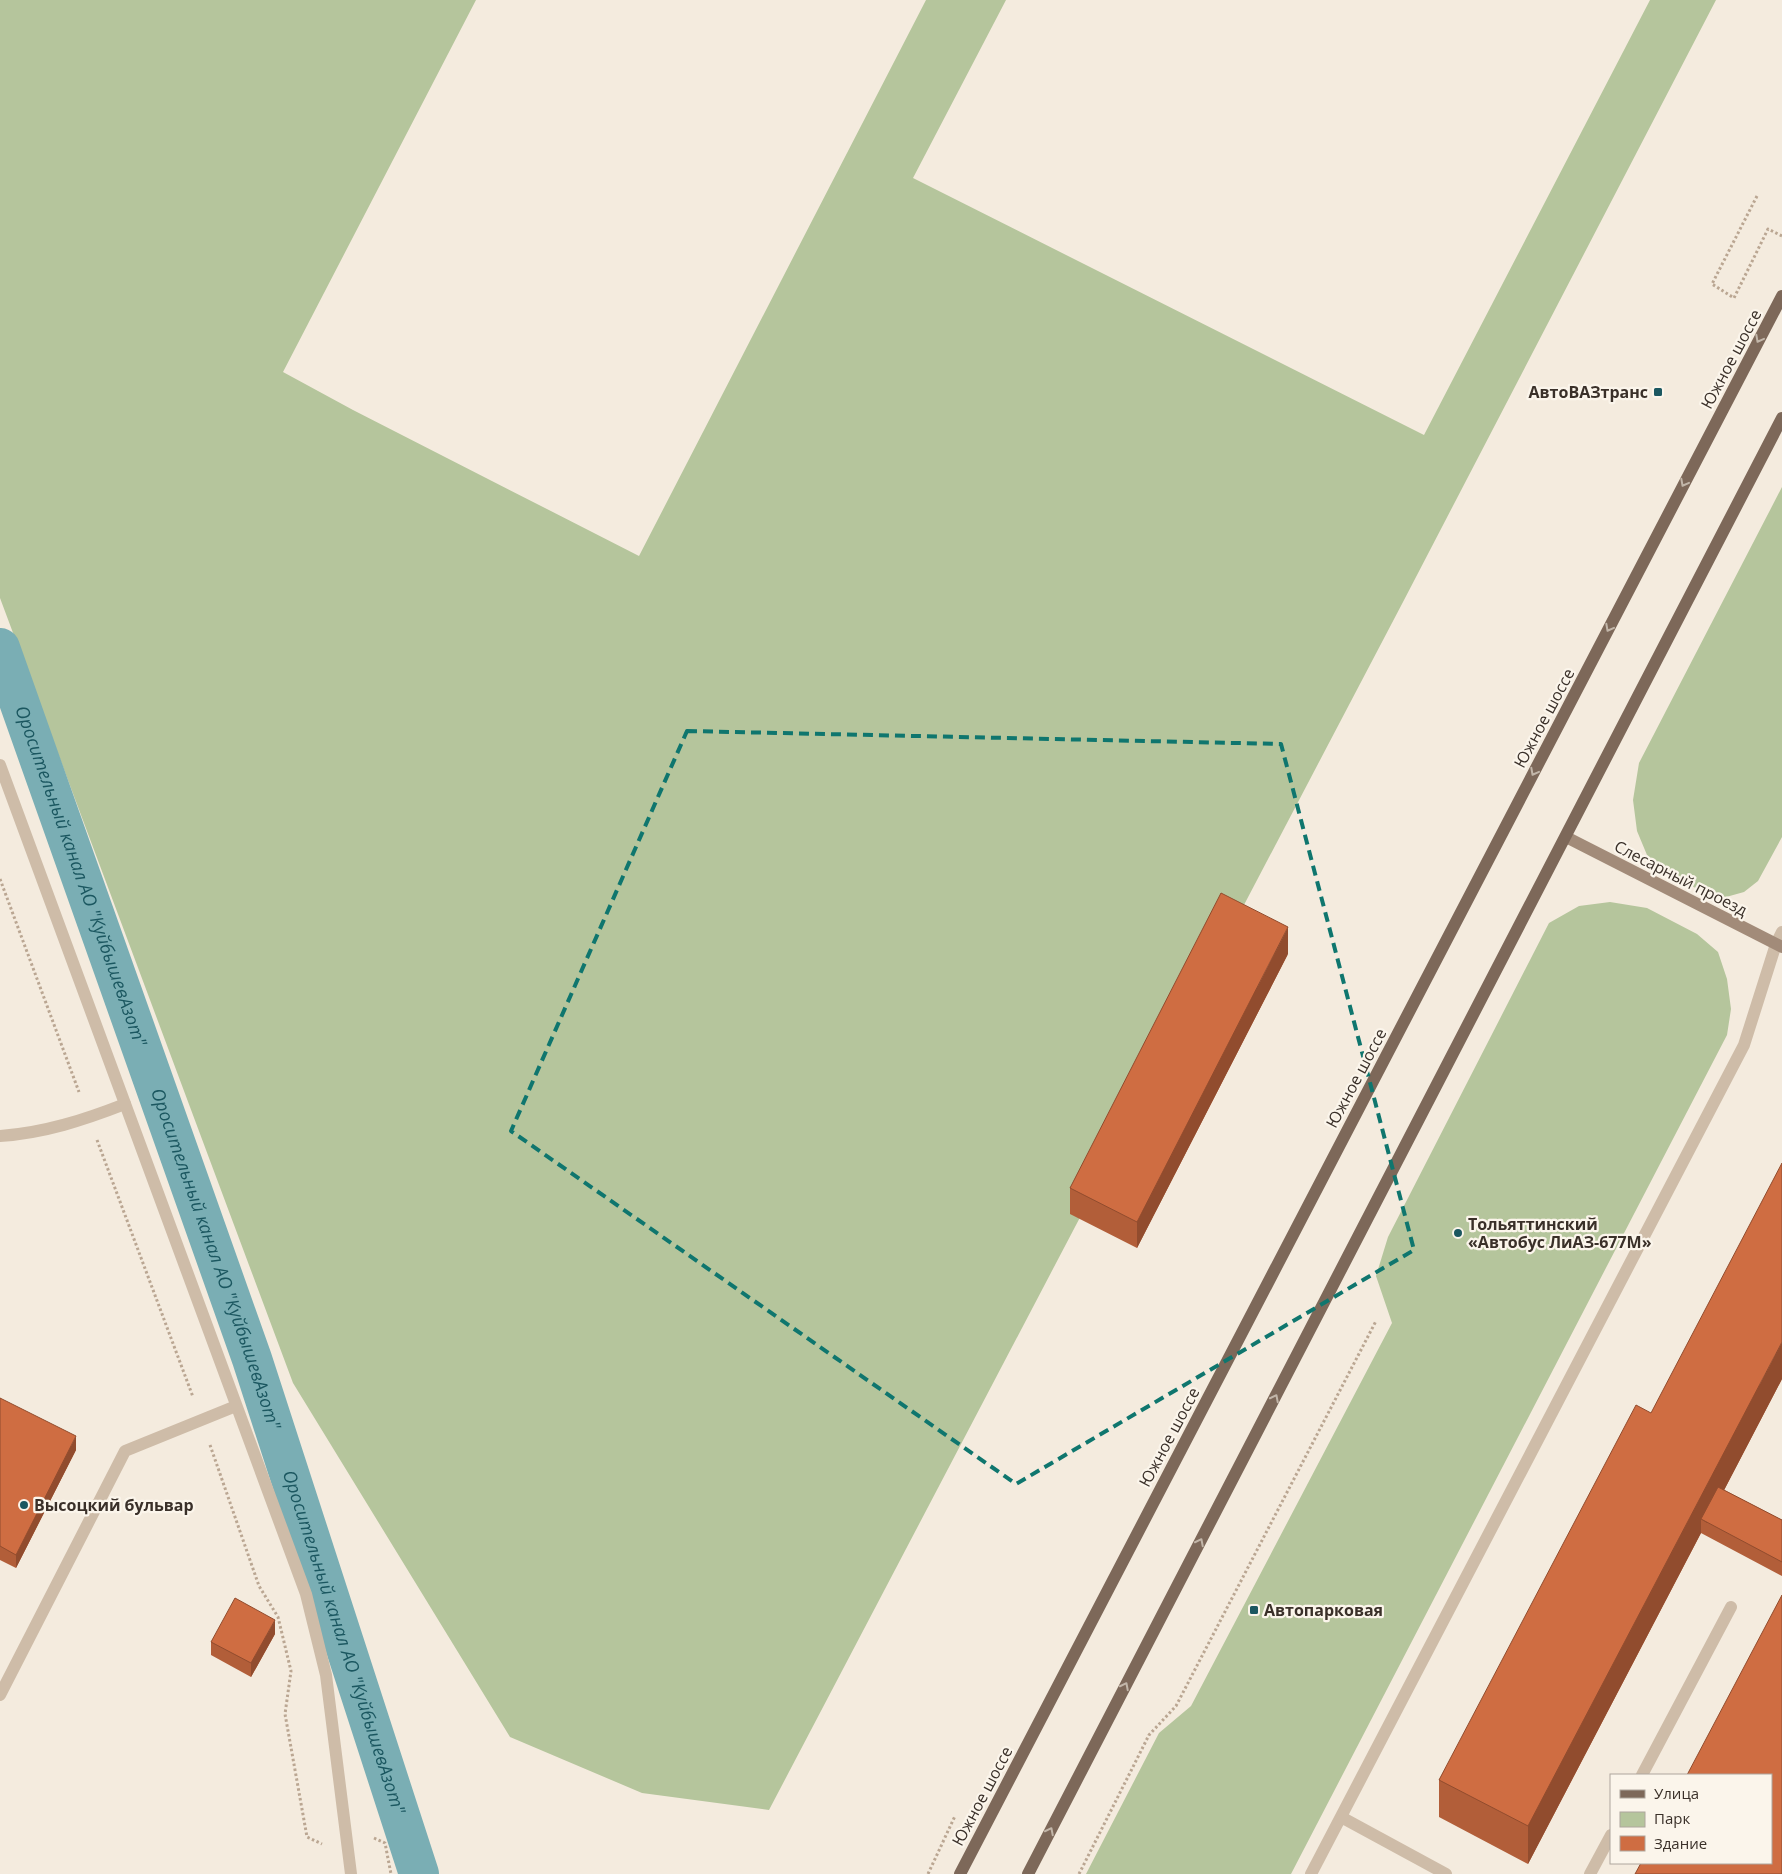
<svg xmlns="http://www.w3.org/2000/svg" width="1782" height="1874" font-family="'Open Sans',sans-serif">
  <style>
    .green { fill: #b5c59c }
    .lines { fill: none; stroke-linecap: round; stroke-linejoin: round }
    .canal { stroke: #7aaeb4; stroke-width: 40 }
    .path { stroke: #baa692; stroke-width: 3; stroke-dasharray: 2.5 2.5; stroke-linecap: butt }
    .lane { stroke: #cebca8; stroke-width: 12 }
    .street { stroke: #cebca8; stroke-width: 12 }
    .secondary { stroke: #a28b79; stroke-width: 12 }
    .primary { stroke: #7d6859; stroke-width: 12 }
    .wall { fill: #b25e39 }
    .shaded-wall { fill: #914c2e }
    .building { fill: #cf6d42; stroke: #914c2e }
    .oneway { stroke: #c2b6a9 }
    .marked { fill: none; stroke: #0f766e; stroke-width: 4; stroke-dasharray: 10 6; stroke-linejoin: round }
    .poi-dot { fill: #1b5760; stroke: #fbf5eb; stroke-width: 2 }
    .labels { text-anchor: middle; stroke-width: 4.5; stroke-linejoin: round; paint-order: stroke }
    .street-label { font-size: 16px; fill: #3a3029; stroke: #fbf5eb }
    .poi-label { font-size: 16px; font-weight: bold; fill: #3a3029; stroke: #fbf5eb; text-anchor: start }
    .water-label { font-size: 18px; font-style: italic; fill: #1b5760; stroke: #fbf5eb }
  </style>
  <rect width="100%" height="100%" fill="#f4ebde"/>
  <path class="green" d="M 0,0 L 476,0 L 283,372 L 353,410 L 639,556 L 926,0 L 1006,0 L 913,178 L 1424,435 L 1650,0 L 1716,0 L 1403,602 L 769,1810 L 642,1793 L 510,1737 L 293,1383 L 0,598 Z
    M 1782,487 L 1782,837 L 1758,881 L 1744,892 L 1726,897 L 1709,895 L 1661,870 L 1647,855 L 1637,831 L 1633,800 L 1639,763 Z
    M 1610,902 L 1647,908 L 1697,934 L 1718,952 L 1727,979 L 1731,1009 L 1727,1035 L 1291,1874 L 1086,1874 L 1159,1733 L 1191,1706 L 1392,1323 L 1376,1276 L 1388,1237 L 1549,923 L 1579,906 Z"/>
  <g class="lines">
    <path class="canal" id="s1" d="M 0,648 L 252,1359 L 419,1874"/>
    <path class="path" d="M 1757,196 L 1712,284 L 1734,298 L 1768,229 L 1782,236
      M 0,879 L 79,1092
      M 97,1140 L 193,1397
      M 210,1445 L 259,1586 L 278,1617 L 291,1671 L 285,1714 L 307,1837 L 322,1844
      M 374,1838 L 385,1843 L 391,1874
      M 928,1874 L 955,1816
      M 1079,1874 L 1149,1735 L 1176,1706 L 1376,1321"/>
    <path class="lane" d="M 0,1136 C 44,1133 84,1120 125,1104
      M 0,1695 L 125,1451 L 236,1406
      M 1642,1775 L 1731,1607
      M 1341,1817 L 1446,1874
      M 1311,1874 L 1744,1045 L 1776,944 L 1782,932
      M 1590,1874 L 1611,1835"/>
    <path class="street" d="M 0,765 L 306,1594 L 326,1675 L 351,1874"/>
    <path class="secondary" d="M 1566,837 L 1782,947"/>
    <path class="primary" d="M 960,1874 L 1782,296
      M 1028,1874 L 1782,418"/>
  </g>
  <path class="wall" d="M 1288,954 L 1137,1248 L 1070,1214 L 1070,1188 Z
    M 1782,1379 L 1724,1490 L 1782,1520 L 1782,1576 L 1701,1533 L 1528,1864 L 1439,1817 L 1439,1780 L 1651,1413 Z
    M 0,1398 L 76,1450 L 16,1568 L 0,1560 Z
    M 275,1634 L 251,1677 L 211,1655 L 211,1642 Z"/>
  <path class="shaded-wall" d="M 1288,927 L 1288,954 L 1137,1248 L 1137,1222 Z
    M 1782,1342 L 1782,1379 L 1707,1523 L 1701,1519 L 1701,1533 L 1528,1864 L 1528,1826 Z
    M 76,1436 L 76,1450 L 16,1568 L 16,1555 Z
    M 275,1620 L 275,1634 L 251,1677 L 251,1663 Z"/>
  <path class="building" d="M 1221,893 L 1288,927 L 1137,1222 L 1070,1188 Z
    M 1782,1163 L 1782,1342 L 1528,1826 L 1439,1780 L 1636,1405 L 1651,1413 Z
    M 0,1398 L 76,1436 L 16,1555 L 0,1546 Z
    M 1718,1487 L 1782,1520 L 1782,1562 L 1701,1519 Z
    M 1782,1595 L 1782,1874 L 1635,1874 L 1641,1863 L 1771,1863 L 1771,1775 L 1687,1775 Z
    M 235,1598 L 275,1620 L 251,1663 L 211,1642 Z"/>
  <defs><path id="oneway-chevron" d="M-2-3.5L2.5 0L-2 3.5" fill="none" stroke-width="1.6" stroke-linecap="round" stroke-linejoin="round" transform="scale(1.25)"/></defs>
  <g class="oneway">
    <use href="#oneway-chevron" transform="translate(1759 339) rotate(118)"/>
    <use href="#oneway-chevron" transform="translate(1684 483) rotate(118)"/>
    <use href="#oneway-chevron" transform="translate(1609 628) rotate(118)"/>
    <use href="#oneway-chevron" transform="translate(1534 772) rotate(118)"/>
    <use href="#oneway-chevron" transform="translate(1275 1398) rotate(-63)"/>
    <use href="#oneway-chevron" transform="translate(1200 1542) rotate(-63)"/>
    <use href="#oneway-chevron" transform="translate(1125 1686) rotate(-63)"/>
    <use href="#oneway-chevron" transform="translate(1050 1831) rotate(-63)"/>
  </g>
  <path class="marked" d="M 687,731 L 1281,744 L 1414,1250 L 1016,1484 L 511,1131 Z"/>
  <g class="poi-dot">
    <rect x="1653" y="387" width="10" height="10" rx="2.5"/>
    <circle cx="1458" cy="1233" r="5"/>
    <circle cx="24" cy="1505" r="5"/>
    <rect x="1249" y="1605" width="10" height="10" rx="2.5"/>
  </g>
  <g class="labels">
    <g class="street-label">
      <text transform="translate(1731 359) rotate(-62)" y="6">Южное шоссе</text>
      <text transform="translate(1544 718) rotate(-62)" y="6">Южное шоссе</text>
      <text transform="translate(1681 878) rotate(27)" y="6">Слесарный проезд</text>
      <text transform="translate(1356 1078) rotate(-62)" y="6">Южное шоссе</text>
      <text transform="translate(1169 1437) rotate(-62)" y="6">Южное шоссе</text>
      <text transform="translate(982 1796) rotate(-62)" y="6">Южное шоссе</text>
    </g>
    <g class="poi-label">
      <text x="1648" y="398" text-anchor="end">АвтоВАЗтранс</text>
      <text x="1468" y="1230">Тольяттинский<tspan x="1468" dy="18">«Автобус ЛиАЗ-677М»</tspan></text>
      <text x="34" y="1511">Высоцкий бульвар</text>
      <text x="1264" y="1616">Автопарковая</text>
    </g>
    <g class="water-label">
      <text dy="6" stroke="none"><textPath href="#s1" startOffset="242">Оросительный канал АО "КуйбышевАзот"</textPath></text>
      <text dy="6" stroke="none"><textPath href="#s1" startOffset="648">Оросительный канал АО "КуйбышевАзот"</textPath></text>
      <text dy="6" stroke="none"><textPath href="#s1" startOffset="1052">Оросительный канал АО "КуйбышевАзот"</textPath></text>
    </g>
  </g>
  <rect x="1610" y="1774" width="162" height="90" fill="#fbf5eb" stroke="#aea69d"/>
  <rect x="1620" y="1790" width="25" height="8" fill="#7d6859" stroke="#aea69d"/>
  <text x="1654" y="1799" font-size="15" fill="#3a3029">Улица</text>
  <rect x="1620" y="1812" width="25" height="15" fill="#b5c59c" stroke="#aea69d"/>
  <text x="1654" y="1824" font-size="15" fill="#3a3029">Парк</text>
  <rect x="1620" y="1836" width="25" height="15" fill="#cf6d42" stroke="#aea69d"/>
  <text x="1654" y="1849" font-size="15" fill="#3a3029">Здание</text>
</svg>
